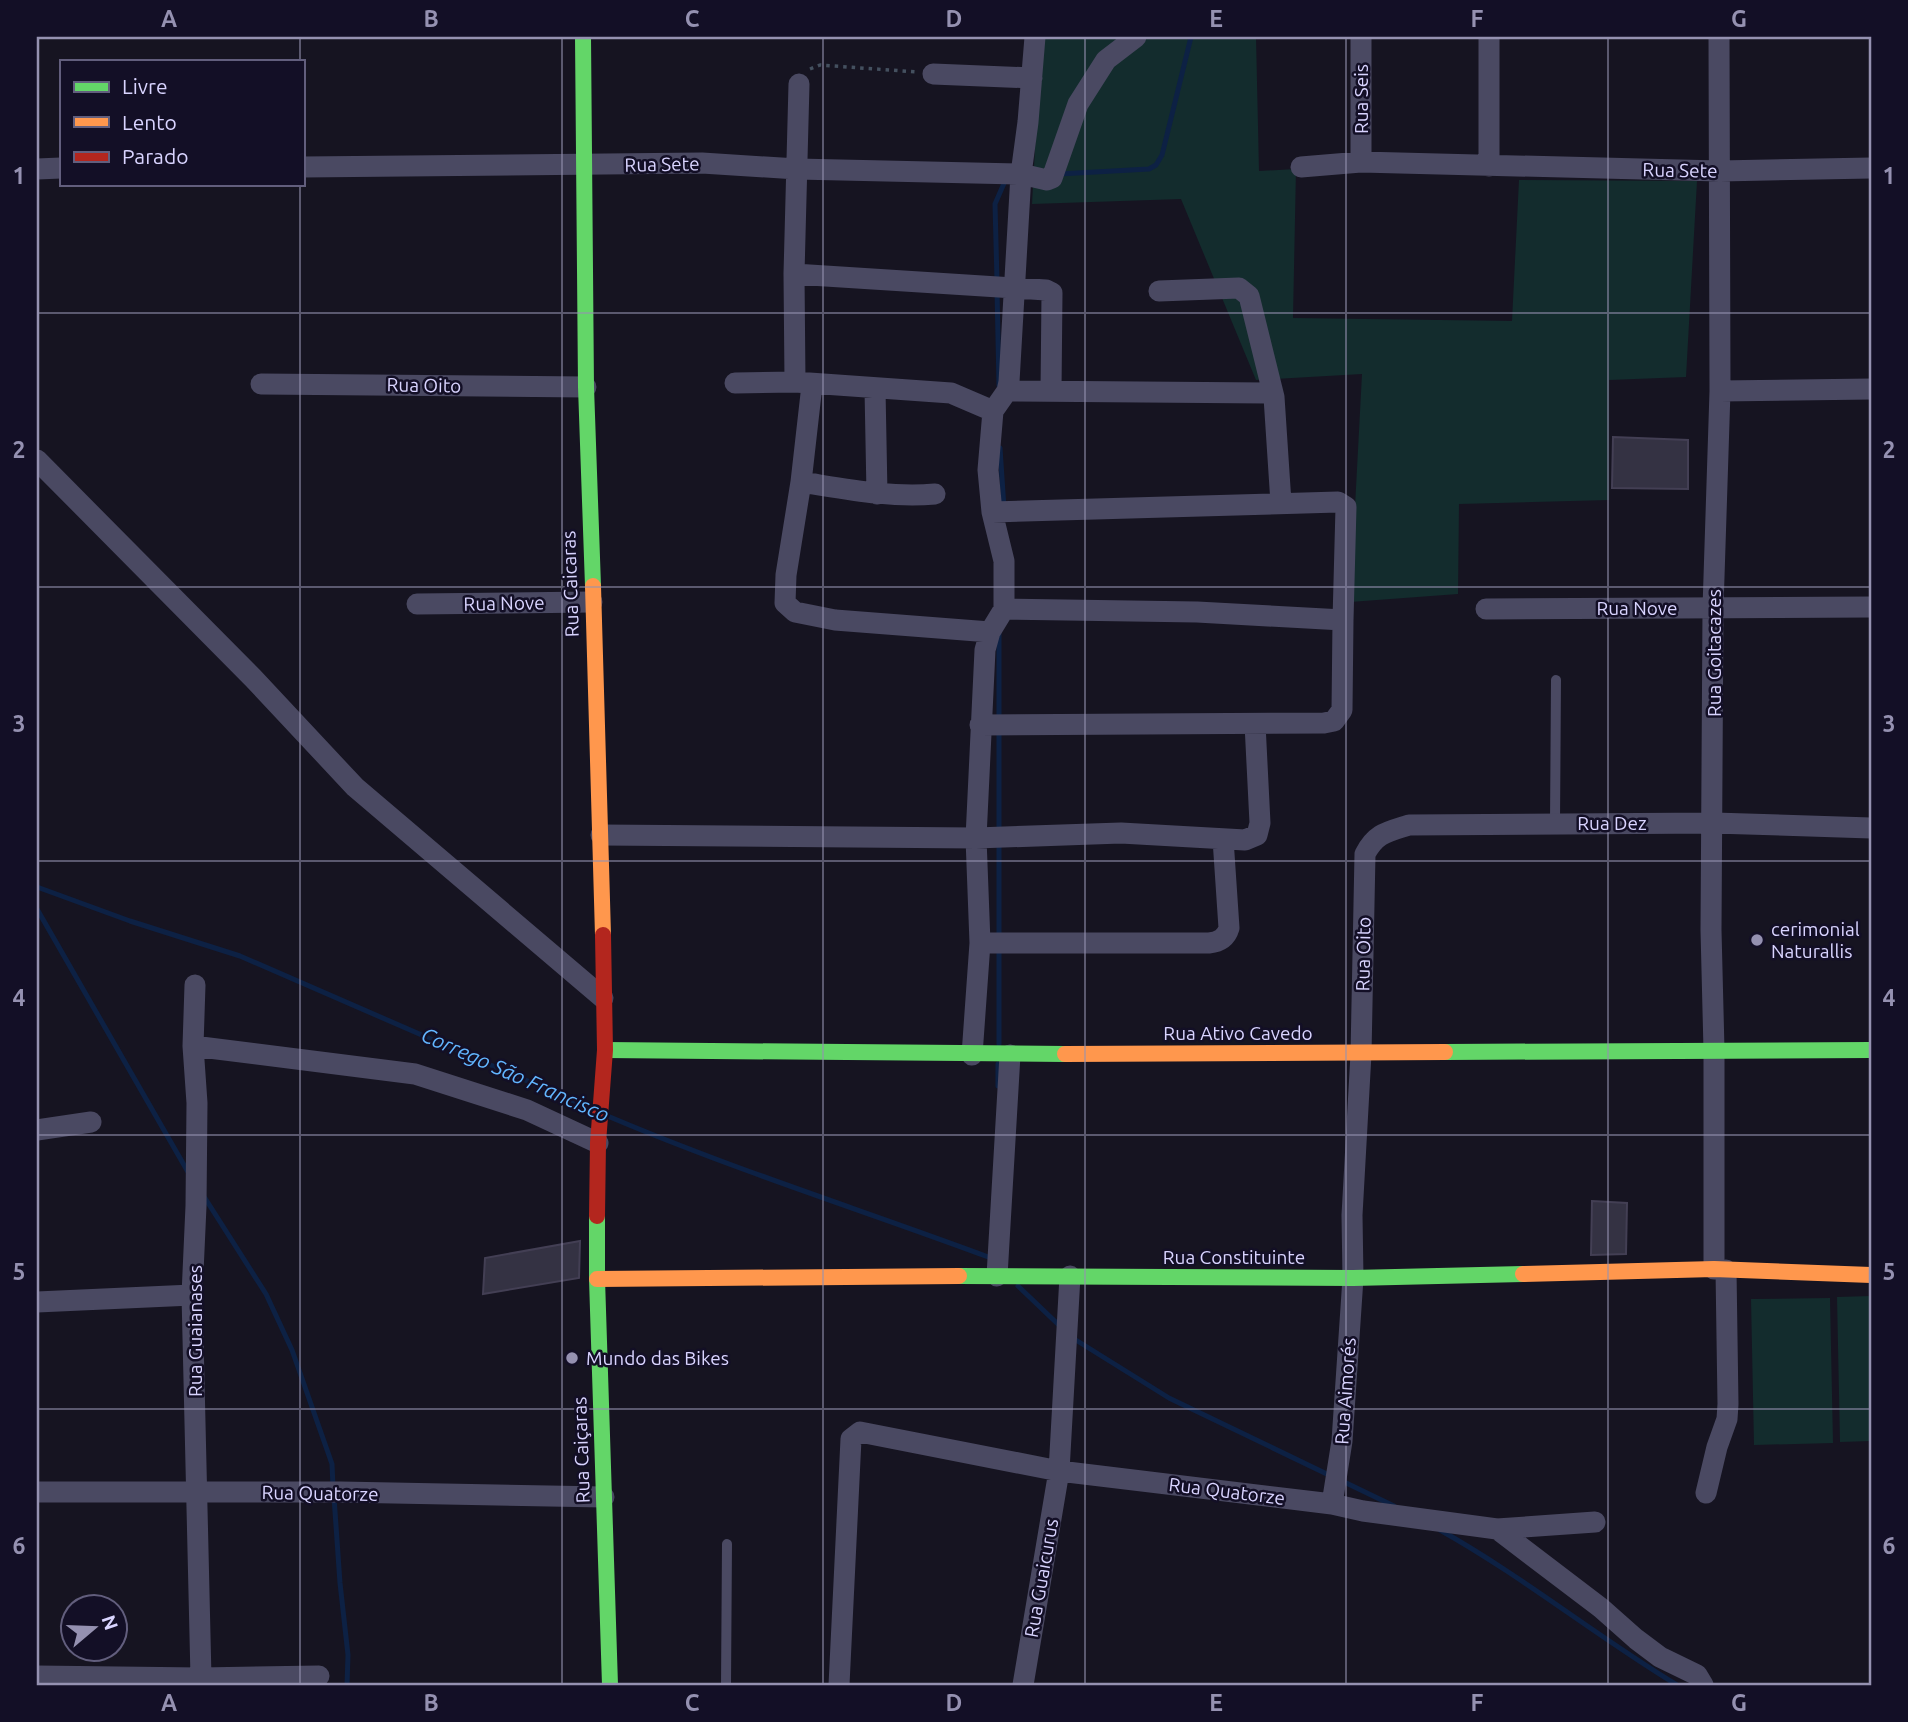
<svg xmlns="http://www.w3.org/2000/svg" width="1908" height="1722" font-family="Ubuntu,sans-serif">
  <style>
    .green { fill: #132c2d }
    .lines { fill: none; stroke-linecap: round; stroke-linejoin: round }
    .stream { stroke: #0d2144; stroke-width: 5 }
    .building { fill: #343243; stroke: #433f54; stroke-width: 2 }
    .path { stroke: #44505f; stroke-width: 3.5; stroke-dasharray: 3.5 5; stroke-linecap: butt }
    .lane { stroke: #4a4962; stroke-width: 10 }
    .street { stroke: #4a4962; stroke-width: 21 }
    .fast { stroke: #63d668; stroke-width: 16 }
    .slow { stroke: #ff974d; stroke-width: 16 }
    .jam { stroke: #b3261e; stroke-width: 16 }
    .grid { fill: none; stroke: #9591b1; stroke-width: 2; stroke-opacity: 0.55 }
    .poi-dot { fill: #9591b1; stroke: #130f26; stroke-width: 2.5 }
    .labels { text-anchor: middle; stroke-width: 5; stroke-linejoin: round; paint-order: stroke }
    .street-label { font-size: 19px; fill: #d9d4ff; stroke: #130f26 }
    .poi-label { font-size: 19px; fill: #d9d4ff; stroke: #130f26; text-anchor: start }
    .water-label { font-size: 21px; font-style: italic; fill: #62b6ff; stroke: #130f26 }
    .neatline { fill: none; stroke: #9591b1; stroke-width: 2.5 }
    .grid-label { font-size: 23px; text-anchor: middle; font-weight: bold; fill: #9591b1 }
  </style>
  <rect width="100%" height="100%" fill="#161421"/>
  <path class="green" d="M 1041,37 L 1256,37 L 1259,171 L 1296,169 L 1293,318 L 1512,321 L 1519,180 L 1697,181 L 1686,377 L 1609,380 L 1609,500 L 1459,504 L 1458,594 L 1350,602 L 1362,374 L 1256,380 L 1181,199 L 1032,204 Z
    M 1871,1296 L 1871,1441 L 1840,1442 L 1837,1297 Z
    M 1830,1298 L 1833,1443 L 1754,1445 L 1751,1299 Z"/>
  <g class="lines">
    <path class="stream" d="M 1059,174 L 1149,169 L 1156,165 L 1162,155 L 1191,37
      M 997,281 L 995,204 L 1005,181
      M 997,290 L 999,386
      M 1000,448 L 1004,508
      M 999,718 L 999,634
      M 999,728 L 999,834
      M 999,844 L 999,939
      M 37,887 L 130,921 L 240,956 L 592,1109
      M 37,909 L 188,1172
      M 999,1044 L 999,949
      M 998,1086 L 998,1064
      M 610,1117 C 735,1170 865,1211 991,1258
      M 203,1195 L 266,1294 L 292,1350 L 332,1464 L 333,1487
      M 1018,1286 L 1062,1328
      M 1071,1337 L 1169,1398 L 1331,1476
      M 1340,1480 L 1394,1506
      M 334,1497 L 340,1583 L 348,1655 L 347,1685
      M 1440,1530 C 1522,1576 1596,1636 1677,1685"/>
  </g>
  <path class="building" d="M 1613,437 L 1688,440 L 1688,489 L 1612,488 Z
    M 1592,1201 L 1627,1203 L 1626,1254 L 1591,1255 Z
    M 580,1241 L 579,1278 L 483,1294 L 485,1258 Z"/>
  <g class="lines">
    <path class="path" d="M 810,69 L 820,65 L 917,72"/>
    <path class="lane" d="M 1555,823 L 1556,680
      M 726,1685 L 727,1544"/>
    <path class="street" d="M 933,74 L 1032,78
      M 1361,162 L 1361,37
      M 1489,166 L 1489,37
      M 303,167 L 702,163 L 797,169 L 1021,174 L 1047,180 L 1052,178 L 1078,104 L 1106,60 L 1136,37
      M 1301,167 L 1361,162 L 1720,171 L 1871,168
      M 37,169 L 61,168
      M 794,274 L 1046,290 L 1052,293 L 1051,391
      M 1159,291 L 1239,288 L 1249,296 L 1274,397
      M 795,382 L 794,274 L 799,84
      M 735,383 L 795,382 L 951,393 L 993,411 L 988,470 L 992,512 L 1004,561 L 1004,609 L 990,632 L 985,650 L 976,838 L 980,943 L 972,1055
      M 261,384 L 586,387
      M 812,385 L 801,482 L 786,575 L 785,603 L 795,612 L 835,620 L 990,632
      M 875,389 L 877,494
      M 1007,391 L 1267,393 L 1274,397 L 1281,503
      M 1720,391 L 1871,389
      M 993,411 L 1007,391 L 1009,382 L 1021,174 L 1028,122 L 1035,37
      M 37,460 L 253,678 L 355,787 L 603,998
      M 801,482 C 846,489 890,498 935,494
      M 992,512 L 1338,502 L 1346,507 L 1343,620
      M 417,604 L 592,602
      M 1486,609 L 1871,607
      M 980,725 L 1324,723 L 1334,721 L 1342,710 L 1343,620 L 1197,612 L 1004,609
      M 601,835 L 976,838 L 1121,833 L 1245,840 L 1257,835 L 1260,823 L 1255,724
      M 980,943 L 1209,943 C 1219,942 1226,938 1229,928 L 1223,839
      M 195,985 L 193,1046 L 197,1103 L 196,1206 L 192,1295 L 201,1678
      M 193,1046 L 415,1074 L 527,1110 L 598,1143
      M 37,1130 L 91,1122
      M 1714,1269 L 1714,1050 L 1711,930 L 1713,608 L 1720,391 L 1719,37
      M 997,1276 L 1010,1055
      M 37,1302 L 192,1295
      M 37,1492 L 341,1492 L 604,1497
      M 1706,1493 L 1717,1447 L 1727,1419 L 1728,1404 L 1726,1270
      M 1332,1504 L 1342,1441 L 1353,1278 L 1352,1215 L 1361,1054 L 1365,854 C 1376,833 1387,832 1409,825 L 1714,823 L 1871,828
      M 1497,1529 L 1601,1608 L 1636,1639 L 1660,1657 L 1697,1675 L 1703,1685
      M 37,1676 L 201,1678 L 319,1676
      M 839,1685 L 851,1439 L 860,1432 L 1059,1471 L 1332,1504 L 1363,1511 L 1497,1529 L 1595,1522
      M 1023,1685 L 1059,1471 L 1070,1276"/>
    <path class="fast" d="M 583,37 L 586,387 L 593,586
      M 605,1050 L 1065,1054
      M 1445,1052 L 1871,1050
      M 597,1216 L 597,1279 L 610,1685
      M 959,1276 L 1353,1278 L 1523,1274"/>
    <path class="slow" d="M 593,586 L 603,935
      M 1065,1054 L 1445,1052
      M 1523,1274 L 1714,1269 L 1871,1275
      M 597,1279 L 959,1276"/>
    <path class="jam" d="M 597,1216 L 598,1143 L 605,1050 L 603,935"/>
  </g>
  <path class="grid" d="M 300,37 L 300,61M 562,37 L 562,1685M 823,37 L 823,1685M 1085,37 L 1085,1685M 1346,37 L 1346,1685M 1608,37 L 1608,1685M 300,184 L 300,1685M 37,313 L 1871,313M 37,587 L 1871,587M 37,861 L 1871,861M 37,1135 L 1871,1135M 37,1409 L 1871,1409"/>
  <g class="poi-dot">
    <circle cx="1757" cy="940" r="7"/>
    <circle cx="572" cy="1358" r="7"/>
  </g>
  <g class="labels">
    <g class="street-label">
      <text transform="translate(1361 99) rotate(-90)" y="7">Rua Seis</text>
      <text transform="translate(662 164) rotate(-1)" y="7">Rua Sete</text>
      <text transform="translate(1680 170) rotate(1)" y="7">Rua Sete</text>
      <text transform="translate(424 385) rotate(1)" y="7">Rua Oito</text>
      <text transform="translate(570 584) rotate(-92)" y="7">Rua Caicaras</text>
      <text transform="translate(504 603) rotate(-1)" y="7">Rua Nove</text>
      <text x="1637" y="615">Rua Nove</text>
      <text transform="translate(1714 653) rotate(-90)" y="7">Rua Goitacazes</text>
      <text x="1612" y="830">Rua Dez</text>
      <text transform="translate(1363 954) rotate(-89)" y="7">Rua Oito</text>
      <text x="1238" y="1040">Rua Ativo Cavedo</text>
      <text x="1234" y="1264">Rua Constituinte</text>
      <text transform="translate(195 1331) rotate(-90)" y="7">Rua Guaianases</text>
      <text transform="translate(1345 1391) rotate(-86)" y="7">Rua Aimorés</text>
      <text transform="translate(581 1450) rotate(-92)" y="7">Rua Caiçaras</text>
      <text transform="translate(1227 1491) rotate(7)" y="7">Rua Quatorze</text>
      <text transform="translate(320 1493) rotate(1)" y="7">Rua Quatorze</text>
      <text transform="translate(1041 1578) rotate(-80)" y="7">Rua Guaicurus</text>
    </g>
    <g class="poi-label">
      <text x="1771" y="936">cerimonial<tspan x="1771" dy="22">Naturallis</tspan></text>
      <text x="586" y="1365">Mundo das Bikes</text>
    </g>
    <g class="water-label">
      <text transform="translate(515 1075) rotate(24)" y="7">Corrego São Francisco</text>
    </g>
  </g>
  <rect width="1908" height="1722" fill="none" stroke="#130f26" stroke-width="77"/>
  <rect x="60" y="60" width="245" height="126" fill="#130f26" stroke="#625e7d" stroke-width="2"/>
  <rect x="74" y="82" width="35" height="10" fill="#63d668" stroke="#625e7d" stroke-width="2"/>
  <text x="122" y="94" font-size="21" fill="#d9d4ff">Livre</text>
  <rect x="74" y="117" width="35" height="10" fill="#ff974d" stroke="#625e7d" stroke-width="2"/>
  <text x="122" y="130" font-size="21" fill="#d9d4ff">Lento</text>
  <rect x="74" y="152" width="35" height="10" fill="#b3261e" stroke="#625e7d" stroke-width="2"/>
  <text x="122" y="164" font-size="21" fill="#d9d4ff">Parado</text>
  <g transform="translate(94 1628) rotate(71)"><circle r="33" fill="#130f26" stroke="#625e7d" stroke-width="2"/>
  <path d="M0-5L12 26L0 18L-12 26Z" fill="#9591b1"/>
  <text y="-10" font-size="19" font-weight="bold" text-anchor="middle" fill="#d9d4ff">N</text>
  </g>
  <rect x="38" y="38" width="1832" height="1646" class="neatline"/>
  <g class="grid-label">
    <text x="169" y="27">A</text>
    <text x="431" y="27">B</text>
    <text x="692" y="27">C</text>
    <text x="954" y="27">D</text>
    <text x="1216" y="27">E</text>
    <text x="1477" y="27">F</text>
    <text x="1739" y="27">G</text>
    <text x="19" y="184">1</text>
    <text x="1889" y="184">1</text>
    <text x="19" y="458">2</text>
    <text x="1889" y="458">2</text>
    <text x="19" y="732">3</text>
    <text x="1889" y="732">3</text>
    <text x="19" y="1006">4</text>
    <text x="1889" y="1006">4</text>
    <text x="19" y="1280">5</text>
    <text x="1889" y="1280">5</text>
    <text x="19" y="1554">6</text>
    <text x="1889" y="1554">6</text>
    <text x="169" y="1711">A</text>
    <text x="431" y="1711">B</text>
    <text x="692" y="1711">C</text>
    <text x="954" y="1711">D</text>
    <text x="1216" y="1711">E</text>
    <text x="1477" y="1711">F</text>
    <text x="1739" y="1711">G</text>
  </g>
</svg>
